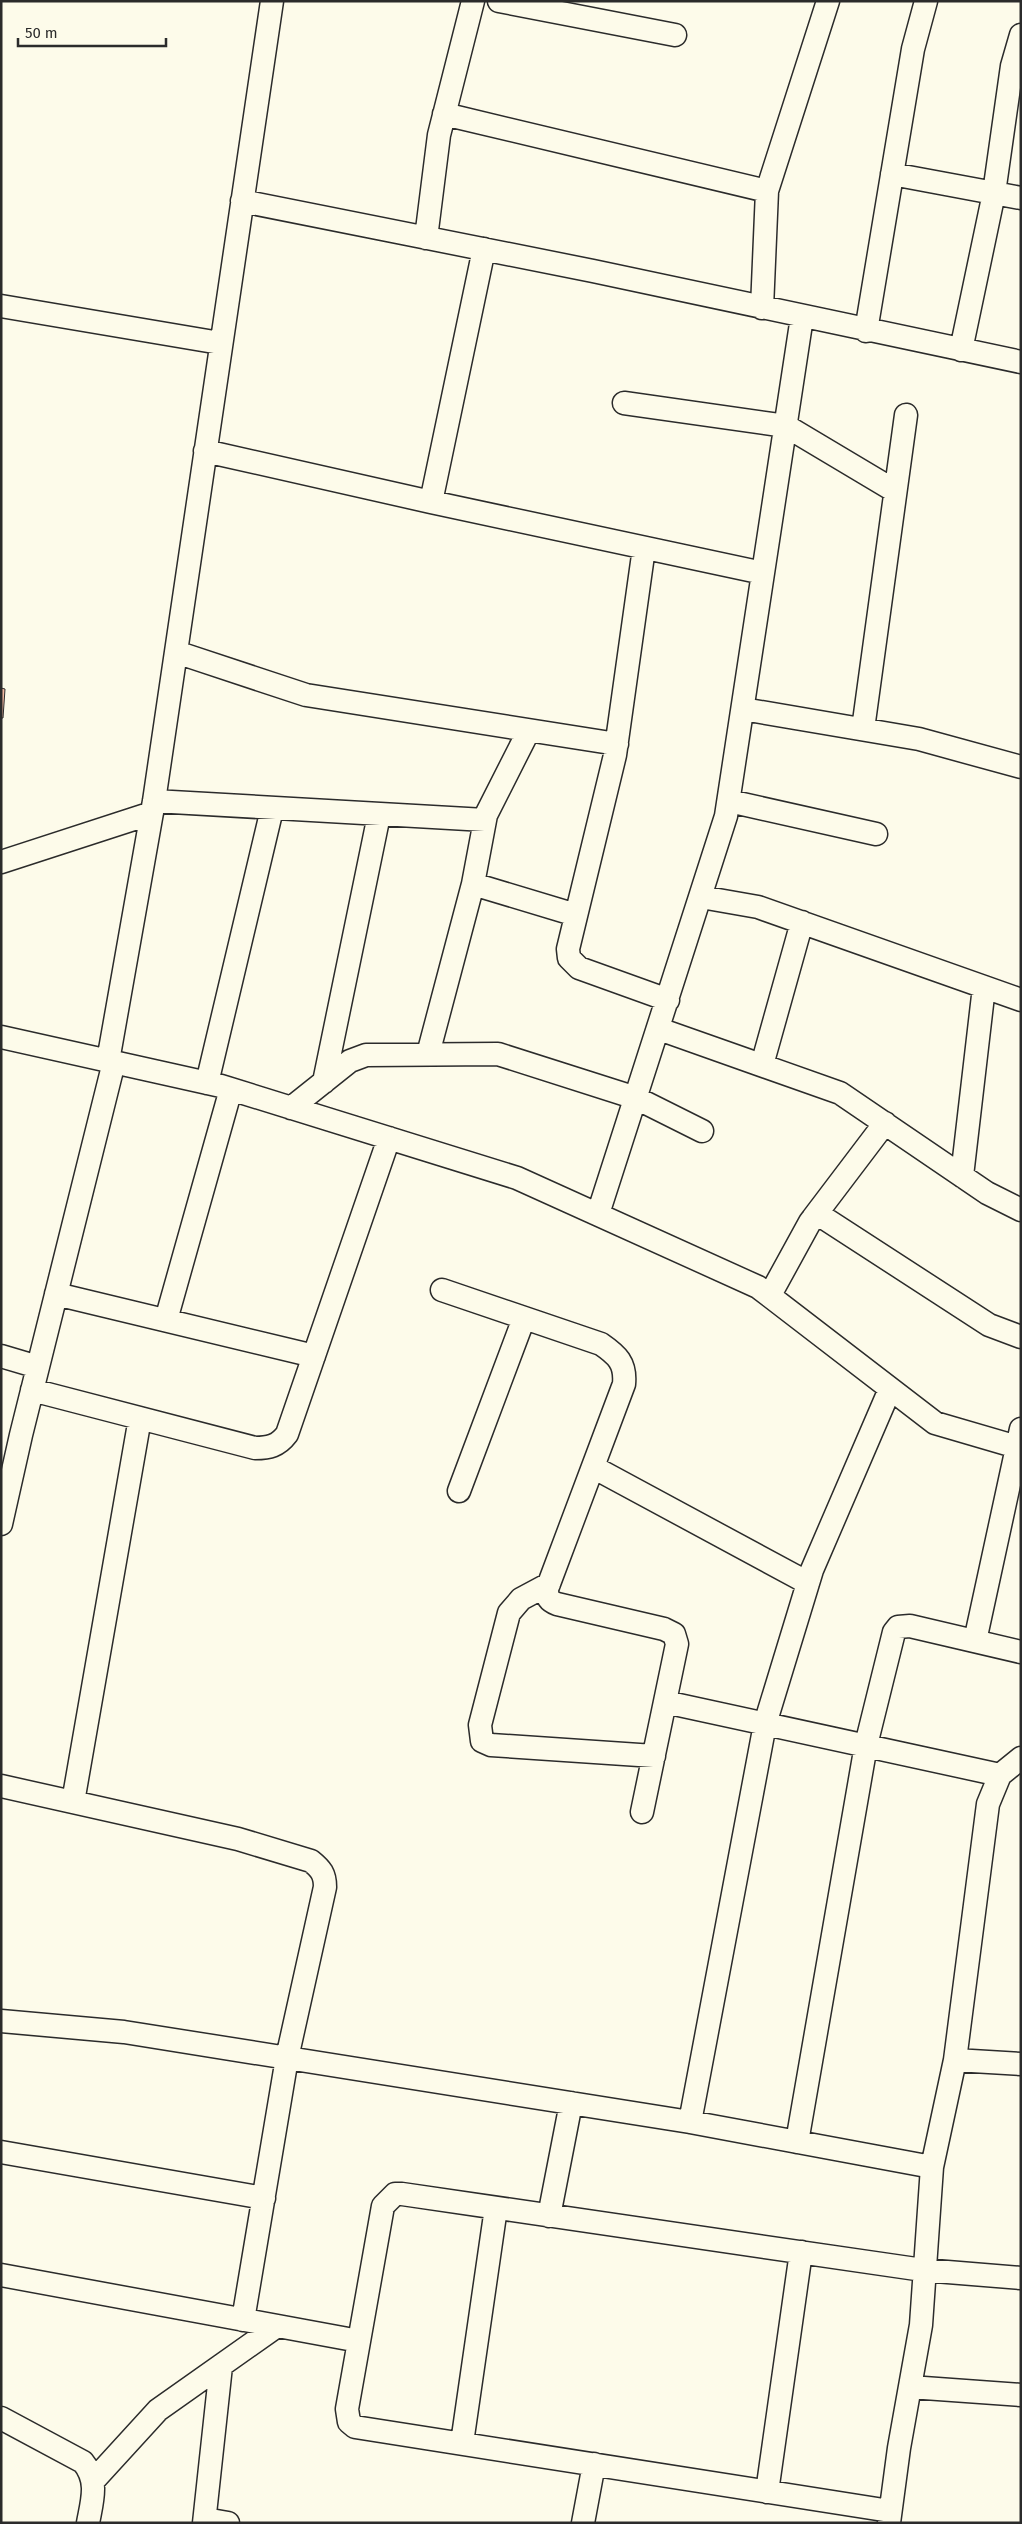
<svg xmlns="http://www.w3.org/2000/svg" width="1022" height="2524" font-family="'Fira Sans',sans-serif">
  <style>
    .building { fill: #f2b8a0; stroke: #2b2b2b }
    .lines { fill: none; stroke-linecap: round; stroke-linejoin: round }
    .minor-casing { stroke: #2b2b2b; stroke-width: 25 }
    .minor { stroke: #fdfbea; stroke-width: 22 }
  </style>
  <rect width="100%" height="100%" fill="#fdfbea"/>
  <path class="building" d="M 1,688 L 5,689 L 3,718 L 1,718 Z"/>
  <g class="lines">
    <defs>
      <path id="minor" d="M 499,1 L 675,35
        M 444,114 L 767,191
        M 892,174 L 1021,198
        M 242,201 L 593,271 L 1021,362
        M 426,238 L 439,135 L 473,1
        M 1,306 L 220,343
        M 762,308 L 767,191 L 828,1
        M 866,331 L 913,49 L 926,1
        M 961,350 L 994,193 L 1012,66 L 1021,35
        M 624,403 L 786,426 L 895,491
        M 205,451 L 431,502 L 763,573
        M 431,502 L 484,249
        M 644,548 L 615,755 L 568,949 L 569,958 L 579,968 L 668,1000
        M 176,652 L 306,695 L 617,744
        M 743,709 L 919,739 L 1021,767
        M 863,729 L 906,415
        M 154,801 L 485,820
        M 729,801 L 876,834
        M 1,862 L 152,813
        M 473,884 L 576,915
        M 701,897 L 758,907 L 1021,1000
        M 659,1029 L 840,1093 L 987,1193 L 1021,1210
        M 1,1037 L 221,1086 L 517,1178 L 758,1287 L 935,1423 L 1017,1447
        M 428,1054 L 473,884 L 486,815 L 528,732
        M 108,1061 L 154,801 L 272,1
        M 762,1065 L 802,922
        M 324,1082 L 379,815
        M 207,1083 L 272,809
        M 291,1108 L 350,1061 L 366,1055 L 498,1054 L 636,1098 L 702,1131
        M 962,1176 L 984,987
        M 598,1214 L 726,816 L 802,317
        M 813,1218 L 885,1123
        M 442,1290 L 601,1344 C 617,1355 626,1363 624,1384 L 547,1589 C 547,1598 549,1601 557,1604 L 664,1629 L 674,1634 L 677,1644 L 642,1812
        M 56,1294 L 314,1356
        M 770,1295 L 810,1222 L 813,1218 L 824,1218 L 989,1325 L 1021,1337
        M 166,1320 L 231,1089
        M 1,1356 L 38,1367
        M 32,1390 L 255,1448 C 269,1448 278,1446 287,1434 L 389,1138
        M 593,1467 L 808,1583
        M 459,1491 L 524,1318
        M 1,1524 L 21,1435 L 114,1062
        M 549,1584 L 521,1599 L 509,1613 L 480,1725 L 482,1741 L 491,1745 L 654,1756
        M 975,1641 L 1021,1429
        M 665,1702 L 1000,1775
        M 1,1786 L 238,1839 L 311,1861 C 321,1869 325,1874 325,1887 L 287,2058 L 243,2320
        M 73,1802 L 140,1418
        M 1,2021 L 124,2032 L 690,2122 L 932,2167
        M 955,2060 L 1021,2064
        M 690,2122 L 765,1724 L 812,1570 L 890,1389
        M 797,2142 L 866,1745 L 894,1632 L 898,1627 L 910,1626 L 1021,1652
        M 1,2152 L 264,2198
        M 549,2216 L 571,2103
        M 1,2275 L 359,2341
        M 910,2387 L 1021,2395
        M 1,2418 L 83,2462 C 99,2481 92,2501 88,2523
        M 462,2443 L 496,2208
        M 94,2480 L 158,2410 L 277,2326
        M 767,2492 L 801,2252
        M 890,2511 L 355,2427 L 349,2422 L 347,2409 L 383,2206 L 395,2194 L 402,2194 L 923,2270 L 1021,2278
        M 205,2519 L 228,2523
        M 204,2523 L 221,2366
        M 583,2523 L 594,2464
        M 889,2523 L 899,2448 L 921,2325 L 932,2167 L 955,2060 L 988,1804 L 1000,1775 L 1021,1758"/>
    </defs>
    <use href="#minor" class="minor-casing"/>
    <use href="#minor" class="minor"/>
  </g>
  <rect width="1022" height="2524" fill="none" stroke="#2b2b2b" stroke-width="5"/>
  <path d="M18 38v8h148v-8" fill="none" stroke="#2b2b2b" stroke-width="2.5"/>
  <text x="25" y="38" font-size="15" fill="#2b2b2b" stroke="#fdfbea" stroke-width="4" paint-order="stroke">50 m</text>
</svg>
